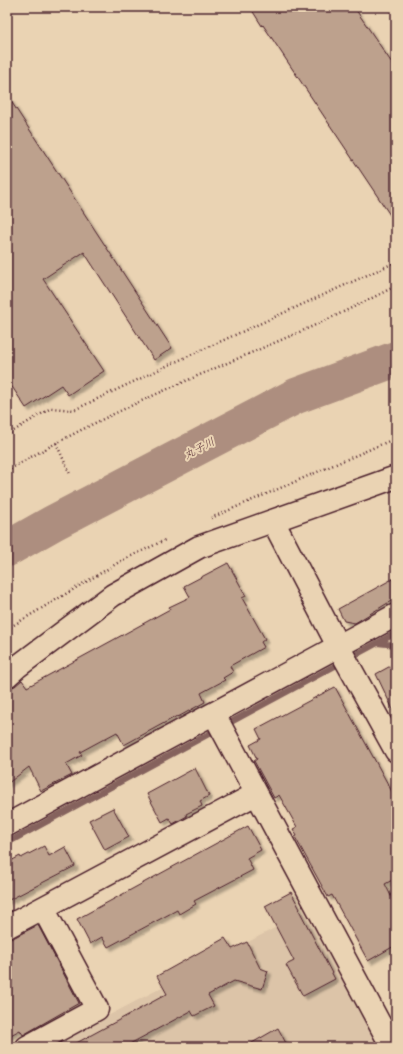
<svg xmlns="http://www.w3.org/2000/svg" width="403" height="1054" font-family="Delius,'Klee One',sans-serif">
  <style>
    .built { fill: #dcc4a8 }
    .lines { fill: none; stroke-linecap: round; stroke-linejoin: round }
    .stream { stroke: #85625d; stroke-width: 6 }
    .river { stroke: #ad8e7f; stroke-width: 36 }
    .building { fill: #bda18d; stroke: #4a1f2b; filter: url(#shadow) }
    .minor-casing { stroke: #4a1f2b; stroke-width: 25 }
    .path { stroke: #4a1f2b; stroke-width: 2.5; stroke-dasharray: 1 3; stroke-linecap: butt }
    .minor { stroke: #ead3b3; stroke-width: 22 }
    .labels { text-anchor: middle; stroke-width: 4; stroke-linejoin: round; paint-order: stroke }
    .water-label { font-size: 11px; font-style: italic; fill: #5e353c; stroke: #ead3b3 }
  </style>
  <defs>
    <filter id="shadow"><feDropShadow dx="3.5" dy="3.5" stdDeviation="1" flood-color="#0004"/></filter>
  </defs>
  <rect width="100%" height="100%" fill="#ead3b3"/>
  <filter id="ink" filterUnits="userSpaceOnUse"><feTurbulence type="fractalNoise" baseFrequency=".025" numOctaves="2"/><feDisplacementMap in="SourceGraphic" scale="8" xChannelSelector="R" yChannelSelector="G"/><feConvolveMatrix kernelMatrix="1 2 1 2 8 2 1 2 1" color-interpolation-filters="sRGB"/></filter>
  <g filter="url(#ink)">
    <path class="built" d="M 305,912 L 379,1047 L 49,1047 Z"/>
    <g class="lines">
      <path class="stream" d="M 377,643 L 396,645
        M 7,843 L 396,633"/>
      <path class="river" d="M 7,549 L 53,523 L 296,396 L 396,359"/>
    </g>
    <path class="building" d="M 250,7 L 354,7 L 396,69 L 396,224 L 263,25 L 262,26 Z
      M 7,95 L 172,348 L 154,360 L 84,252 L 43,279 L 104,371 L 68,395 L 61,385 L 26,408 L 7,379 Z
      M 228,563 L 246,596 L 242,598 L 265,639 L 261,642 L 264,647 L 230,666 L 233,672 L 223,678 L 225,680 L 201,693 L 205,702 L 178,717 L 177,716 L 124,745 L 117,732 L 80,752 L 82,755 L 66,764 L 72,775 L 41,791 L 29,767 L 7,784 L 7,688 L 15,686 L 22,680 L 27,687 L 170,609 L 169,607 L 190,597 L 184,586 Z
      M 396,577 L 396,598 L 355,623 L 344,621 L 338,609 Z
      M 396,663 L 396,716 L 376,674 Z
      M 335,687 L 396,799 L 396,878 L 385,884 L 396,906 L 396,945 L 368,961 L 332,895 L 328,897 L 295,837 L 297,836 L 293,829 L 297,827 L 279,795 L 274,798 L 254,761 L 257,759 L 250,745 L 261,739 L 256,729 Z
      M 195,768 L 209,796 L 200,801 L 202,806 L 186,814 L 187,816 L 173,824 L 169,818 L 162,822 L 147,794 Z
      M 113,808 L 129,837 L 105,850 L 89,820 Z
      M 248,826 L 261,850 L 247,858 L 253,870 L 194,901 L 196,904 L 179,914 L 177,910 L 108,947 L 102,937 L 90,944 L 77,919 Z
      M 44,846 L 49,856 L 65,847 L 75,866 L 7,901 L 7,863 L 20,856 L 21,858 Z
      M 291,892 L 300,909 L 299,910 L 335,979 L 303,996 L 286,965 L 294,961 L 265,906 Z
      M 38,925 L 79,1003 L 23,1035 L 20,1030 L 7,1037 L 7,939 L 13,938 Z
      M 225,938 L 232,949 L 247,942 L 260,968 L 268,971 L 262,989 L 234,981 L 208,995 L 214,1006 L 194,1016 L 191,1011 L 124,1047 L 69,1047 L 167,994 L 157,976 Z
      M 278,1028 L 288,1047 L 245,1047 Z"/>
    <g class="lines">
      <defs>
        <path id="minor" d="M 273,521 L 338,646 L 396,751
          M 7,676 L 17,667 L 113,595 L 199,547 L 396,477
          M 214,714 L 392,1047
          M 7,825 L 396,615
          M 7,927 L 256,794
          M 27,1047 L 97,1009 L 43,908"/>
      </defs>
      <use href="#minor" class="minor-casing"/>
      <path class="path" d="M 7,435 L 51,408 L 74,410 L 173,363 L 396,262
        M 56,443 L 70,474
        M 7,471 C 103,413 208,372 311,327 C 340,314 368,300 396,286
        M 211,518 L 396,438
        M 7,629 L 121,561 L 167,539"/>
      <use href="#minor" class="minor"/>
    </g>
  </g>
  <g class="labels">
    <g class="water-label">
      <text transform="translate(199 448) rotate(-28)" y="4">丸子川</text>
    </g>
  </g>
  <rect width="403" height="1054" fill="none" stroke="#ead3b3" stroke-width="24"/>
  <rect x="12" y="12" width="379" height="1030" fill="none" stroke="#4a1f2b" stroke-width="1.5" filter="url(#ink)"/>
</svg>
